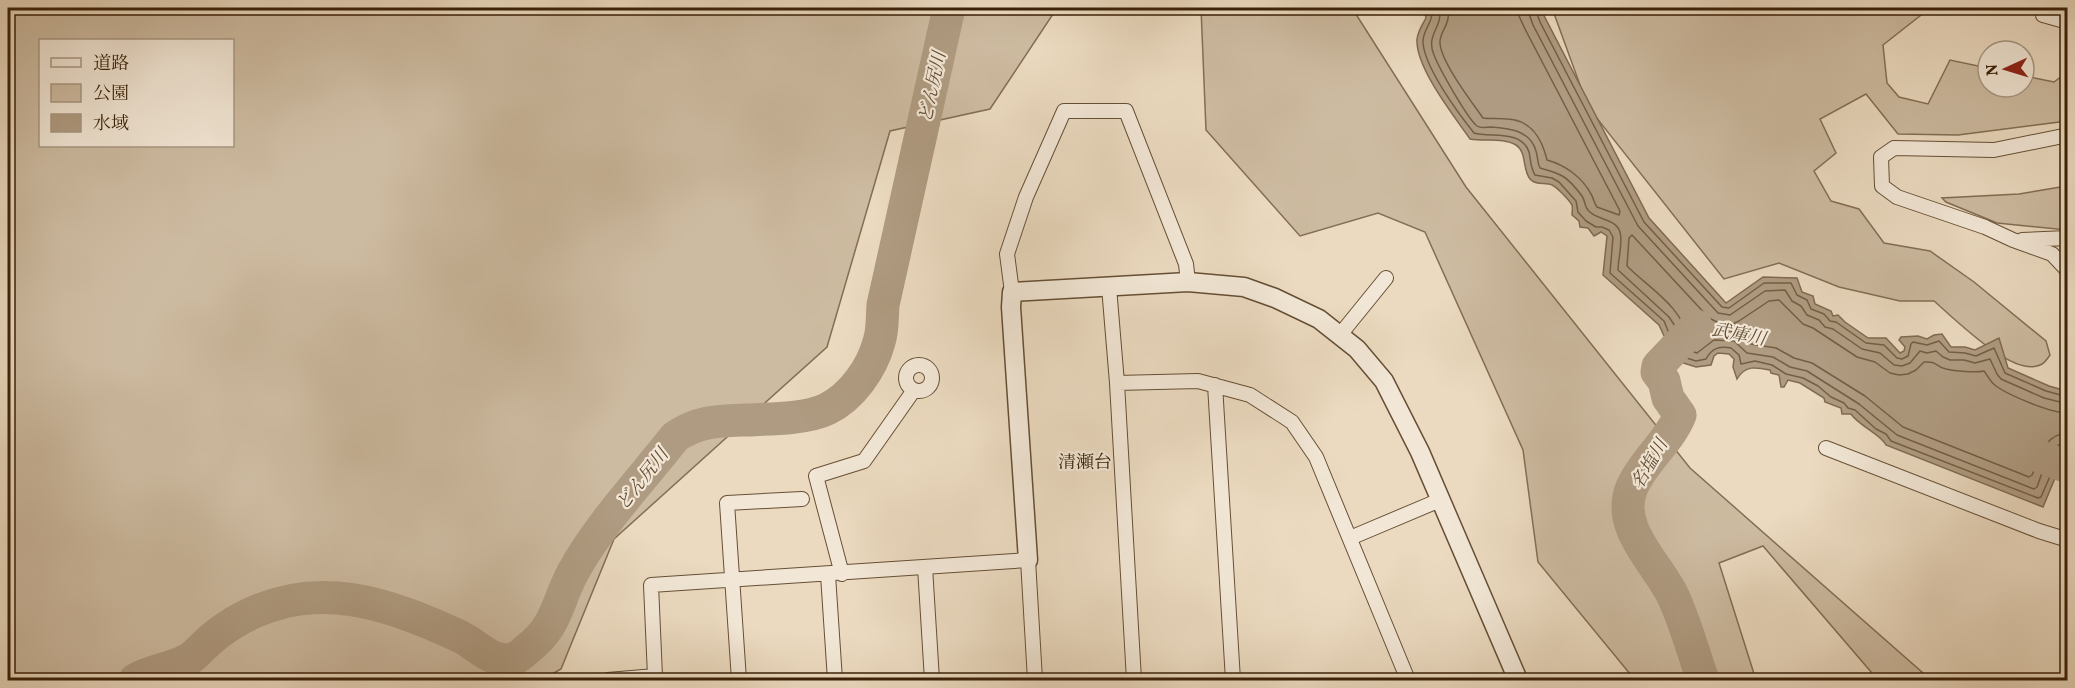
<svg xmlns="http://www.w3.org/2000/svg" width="2075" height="688" font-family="Vollkorn,'Noto Serif JP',serif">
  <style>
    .green { fill: #cdbba1; stroke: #846e54; stroke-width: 1.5; fill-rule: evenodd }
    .water { fill: #af9b81; stroke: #806a50; stroke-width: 1.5 }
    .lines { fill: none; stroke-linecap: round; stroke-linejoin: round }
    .shore { stroke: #745e44; stroke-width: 1.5 }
    .river { stroke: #af9b81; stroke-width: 33 }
    .minor-casing { stroke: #664f35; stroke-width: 16 }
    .tertiary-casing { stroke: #664f35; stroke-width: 21 }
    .minor { stroke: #f2e7d6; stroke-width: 14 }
    .tertiary { stroke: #f2e7d6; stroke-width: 18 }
    .labels { text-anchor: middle; stroke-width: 4.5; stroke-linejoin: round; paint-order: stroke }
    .water-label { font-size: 18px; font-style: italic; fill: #634c32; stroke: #f2e7d6 }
    .neighbourhood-label { font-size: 18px; fill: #3a2107; stroke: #f2e7d6 }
  </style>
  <rect width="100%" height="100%" fill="#ebdac0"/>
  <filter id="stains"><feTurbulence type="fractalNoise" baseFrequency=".00333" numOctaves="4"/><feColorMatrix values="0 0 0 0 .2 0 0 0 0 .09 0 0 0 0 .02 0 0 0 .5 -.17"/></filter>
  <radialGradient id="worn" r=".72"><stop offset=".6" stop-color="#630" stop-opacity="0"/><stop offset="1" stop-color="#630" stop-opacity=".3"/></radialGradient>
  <path class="green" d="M 8,8 L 1057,8 L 990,109 L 890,131 L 827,347 L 614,539 L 561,669 L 542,680 L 8,680 ZM 40,40 L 232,40 L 232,146 L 40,146 Z
    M 1201,8 L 1352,8 L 1466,187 L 1690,468 L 1931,680 L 1878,680 L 1763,546 L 1719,563 L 1756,680 L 1635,680 L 1538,562 L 1523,450 L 1425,232 L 1378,213 L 1300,236 L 1206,130 Z
    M 1552,8 L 1930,8 L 1883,45 L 1887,83 L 1899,97 L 1928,104 L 1950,60 L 1988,68 L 1988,87 L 2024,87 L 2024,76 L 2054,82 L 2067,72 L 2067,121 L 1958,135 L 1898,134 L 1866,94 L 1820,119 L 1836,153 L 1814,171 L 1831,201 L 1859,209 L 1884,243 L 1930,251 L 1974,282 L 2046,341 L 2050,355 C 2048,358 2044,364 2040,365 C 2013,378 1954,318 1934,301 L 1900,301 L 1839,287 L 1779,263 L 1724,279 L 1588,107 Z
    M 2067,186 L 2067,230 L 1997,223 L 1946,202 L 1942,198 L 2019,194 Z"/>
  <path class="water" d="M 1424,8 L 1540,8 L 1649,218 L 1726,303 L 1763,277 L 1797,278 L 1802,292 L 1813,296 L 1815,304 L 1831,311 L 1833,316 L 1838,315 L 1845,322 L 1868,338 L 1886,338 L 1900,353 L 1904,351 L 1905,347 L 1899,340 L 1901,337 L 1918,336 L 1927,339 L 1934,335 L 1942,334 L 1951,347 L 1965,347 L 1975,350 L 1999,338 L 2008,368 L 2049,386 L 2067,391 L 2067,449 L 2043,507 L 1886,445 C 1882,435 1859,426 1851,414 L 1842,414 L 1841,408 L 1825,402 L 1824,398 L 1800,383 L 1788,380 L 1784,387 L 1781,387 L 1779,375 L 1771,373 L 1770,370 C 1756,367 1745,365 1737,379 L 1733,367 L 1734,359 L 1729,354 L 1718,353 L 1714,356 L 1711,365 L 1696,367 L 1674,360 L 1669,360 C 1661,352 1662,348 1665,338 L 1659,325 L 1603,275 L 1607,236 L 1601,232 L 1594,236 L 1588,228 L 1580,227 L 1579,221 L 1572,215 C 1572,212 1573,208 1572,205 C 1569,200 1558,188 1552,185 C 1545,182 1536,186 1530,179 C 1522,169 1527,152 1516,145 C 1503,137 1484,142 1470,139 C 1454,116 1415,67 1417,39 C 1418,31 1422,25 1426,18 Z"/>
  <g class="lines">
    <path class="shore" d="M 1431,8 C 1435,22 1422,29 1423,43 C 1425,68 1458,113 1474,133 C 1491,138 1521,129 1529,152 C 1531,160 1530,167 1535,175 L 1552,178 L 1559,182 L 1576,201 L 1578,212 L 1586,221 L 1596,227 L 1602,227 L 1609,230 L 1613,237 L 1610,273 L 1664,321 L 1671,338 L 1668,349 L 1671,353 L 1696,361 L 1706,359 C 1712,348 1719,346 1731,348 L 1739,355 L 1741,364 L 1755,361 L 1772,365 L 1786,374 L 1803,378 L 1818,386 L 1831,397 L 1844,403 L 1848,408 L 1855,410 L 1876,429 L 1886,434 L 1891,441 L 2038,498 L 2041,497 L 2060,453 L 2068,449
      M 1439,8 C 1444,27 1425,34 1434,55 C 1439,68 1467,118 1477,126 C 1481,129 1486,127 1491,127 C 1508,128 1530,130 1536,151 C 1538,157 1537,162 1540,168 C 1562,174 1567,176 1582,196 C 1586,202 1584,208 1590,212 C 1598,220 1616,219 1620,232 C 1623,243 1618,259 1618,270 L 1669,317 L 1677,329 L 1679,347 L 1697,353 L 1714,340 L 1734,341 L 1747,353 L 1773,357 L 1790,367 L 1807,371 L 1859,404 L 1897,435 L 2034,489 L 2037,487 C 2043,472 2048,443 2068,442
      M 1448,8 C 1451,25 1439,32 1440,43 C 1441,62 1471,101 1483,118 C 1490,119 1499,118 1507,119 C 1532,120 1542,139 1547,160 C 1565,165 1582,177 1591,194 C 1594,199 1594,203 1597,207 L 1619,215 L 1620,211 L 1525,29 L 1519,16 L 1518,8
      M 1527,8 L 1533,25 L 1638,226 L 1718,313 L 1730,315 L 1765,291 L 1785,290 L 1792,301 L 1801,306 L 1807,315 L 1819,320 L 1825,327 L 1833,329 L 1862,349 L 1880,353 L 1894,365 L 1902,366 L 1910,363 L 1920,351 L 1927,353 L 1936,351 L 1943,357 L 1950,360 L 1964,360 L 1975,363 L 1990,359 L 1997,374 L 2001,379 L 2044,398 L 2068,404
      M 1535,8 L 1540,22 L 1644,222 L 1722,307 L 1729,308 L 1764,283 L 1791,283 L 1797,295 L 1807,300 L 1811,309 L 1824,314 L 1830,321 L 1836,322 L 1866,343 L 1884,345 L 1897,358 L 1902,359 L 1908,356 L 1911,344 L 1913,342 L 1927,345 L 1939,341 L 1949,352 L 1965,353 L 1976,356 L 1994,348 L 2005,373 L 2046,391 L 2068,397
      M 1632,235 L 1709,318 L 1723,325 L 1722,330 L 1707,334 L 1695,343 L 1689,341 C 1682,306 1651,290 1627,266 L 1629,238 Z
      M 2068,413 C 2051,413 2010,396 1996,386 C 1990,382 1988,376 1984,371 C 1976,373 1954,371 1946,369 C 1934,366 1938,361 1924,362 L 1916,370 L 1908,374 L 1899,375 L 1890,373 L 1875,362 L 1857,357 L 1813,328 L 1803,324 L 1779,300 L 1769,301 L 1739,321 L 1726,327 L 1728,330 L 1741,335 L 1751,344 L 1776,348 L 1794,358 L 1812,363 L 1865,396 L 1903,427 L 2029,477 L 2032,475 C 2040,457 2044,434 2068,433"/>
    <path class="river" d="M 1696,326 L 1658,366 L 1657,372 L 1664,381 L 1668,398 L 1680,415 C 1669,442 1644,460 1632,487 C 1615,527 1656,562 1672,594 C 1685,621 1693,652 1703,680
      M 2020,449 L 2068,467
      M 135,680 C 151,670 172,669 189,659 C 197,654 202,647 209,641 C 219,632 231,624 242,618 C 317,578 387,603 459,636 C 477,644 493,666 515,658 C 519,657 523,653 526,650 C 557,627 556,605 572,574 C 597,527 642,479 675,437 C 698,421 718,421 745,420 C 768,419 807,419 827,409 C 852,397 872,368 879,342 C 883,330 882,317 883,305 L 949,8"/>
    <defs>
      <path id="minor" d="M 2043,8 L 2043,15 L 2068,22
        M 2068,135 L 1994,150 L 1894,148 L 1881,157 L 1882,186 L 1897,197 L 1985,227 L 2013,240 L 2052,254 L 2068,271
        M 2022,240 L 2068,238
        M 1109,287 L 1117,383 L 1134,680
        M 1012,292 L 1007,254 L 1026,197 L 1064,111 L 1126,111 L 1186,264 L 1188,282
        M 1339,336 L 1386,278
        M906 378a13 13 0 1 1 26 0a13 13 0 1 1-26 0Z
        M 1117,383 L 1198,381 L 1250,395 L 1292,422 L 1316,457 L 1408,680
        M 1215,385 L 1233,680
        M 1826,448 L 2039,531 L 2068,540
        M 1350,538 L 1440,500
        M 925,567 L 932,680
        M 842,574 L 816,476 L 864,461 L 914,390
        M 828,575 L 835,680
        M 608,680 L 655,676 L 651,585 L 1028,560 L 1035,680
        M 739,680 L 727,503 L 802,499"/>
      <path id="tertiary" d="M 1028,560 L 1011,307 L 1012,292 L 1188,282 L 1244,287 L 1275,298 L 1319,319 L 1357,349 L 1384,381 L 1420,452 L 1518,680"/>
    </defs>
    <use href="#minor" class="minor-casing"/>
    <use href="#tertiary" class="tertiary-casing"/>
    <use href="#minor" class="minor"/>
    <use href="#tertiary" class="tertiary"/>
  </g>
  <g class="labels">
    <g class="water-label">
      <text transform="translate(932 87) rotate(-78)" y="6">どん尻川</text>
      <text transform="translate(1739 334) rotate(11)" y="6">武庫川</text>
      <text transform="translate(1649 464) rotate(-60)" y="6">名塩川</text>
      <text transform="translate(642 479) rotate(-52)" y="6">どん尻川</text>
    </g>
    <g class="neighbourhood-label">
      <text x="1085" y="468">清瀬台</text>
    </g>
  </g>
  <rect width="2075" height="688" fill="none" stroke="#ebdac0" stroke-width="30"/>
  <rect x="9" y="9" width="2057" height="670" fill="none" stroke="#3a2107" stroke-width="3"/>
  <rect x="15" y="15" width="2045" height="658" fill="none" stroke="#3a2107" stroke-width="1.5"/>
  <rect x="39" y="39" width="195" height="108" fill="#f2e7d6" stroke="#a89883" stroke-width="1.5"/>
  <rect x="51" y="58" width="30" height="9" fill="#f2e7d6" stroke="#a89883" stroke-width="1.5"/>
  <text x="93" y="69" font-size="18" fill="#3a2107">道路</text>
  <rect x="51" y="84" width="30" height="18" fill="#cdbba1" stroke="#a89883" stroke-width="1.5"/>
  <text x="93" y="99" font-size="18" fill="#3a2107">公園</text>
  <rect x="51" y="114" width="30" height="18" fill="#af9b81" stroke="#a89883" stroke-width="1.5"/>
  <text x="93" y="129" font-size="18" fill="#3a2107">水域</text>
  <g transform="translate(2006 69) rotate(266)"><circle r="28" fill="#f2e7d6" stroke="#a89883" stroke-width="1.5"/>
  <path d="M0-4.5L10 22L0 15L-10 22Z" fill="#8f2418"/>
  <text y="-9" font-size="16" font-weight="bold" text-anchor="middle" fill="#3a2107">N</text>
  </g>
  <rect width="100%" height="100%" filter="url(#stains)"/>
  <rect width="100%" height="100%" fill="url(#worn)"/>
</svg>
